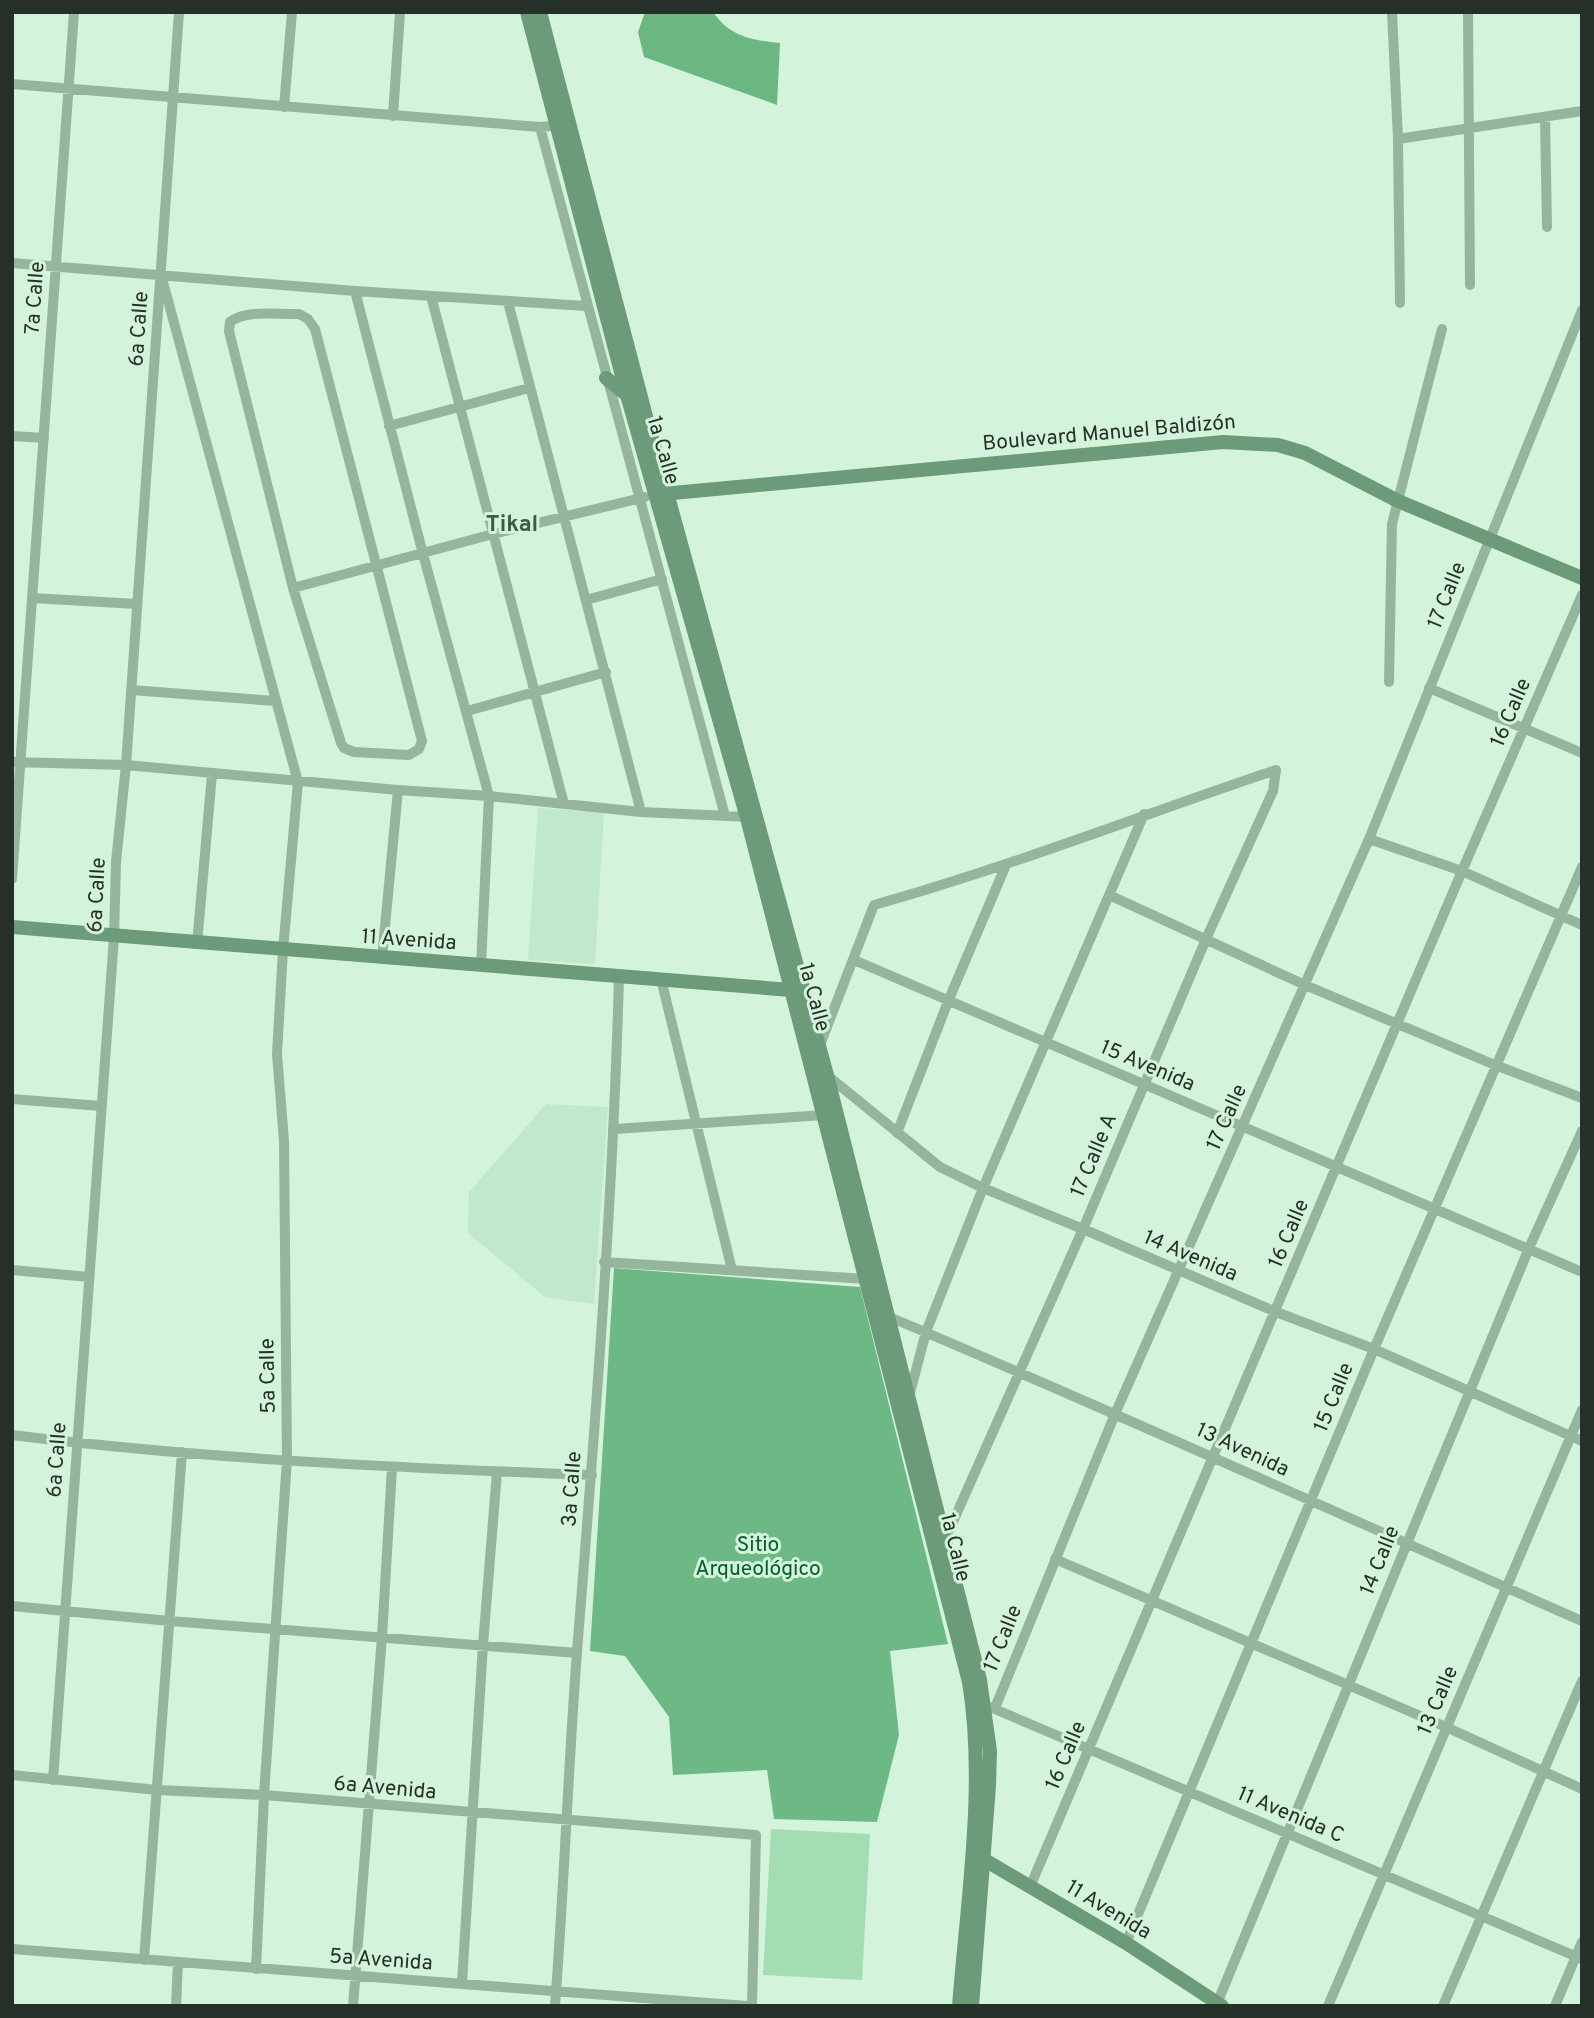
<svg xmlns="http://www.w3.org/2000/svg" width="1594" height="2018" font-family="Overpass,sans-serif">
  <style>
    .built { fill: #c1e8cb }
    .green { fill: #a3ddb3 }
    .forest { fill: #6db985 }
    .water { fill: #6bb782 }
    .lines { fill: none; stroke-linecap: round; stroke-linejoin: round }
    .street { stroke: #95b59d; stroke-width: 10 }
    .secondary { stroke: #6b9b78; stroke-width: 14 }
    .labels { text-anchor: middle; stroke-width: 6; stroke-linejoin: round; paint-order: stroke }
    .street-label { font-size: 21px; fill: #253128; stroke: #d3f3db }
    .park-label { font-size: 21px; fill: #005f2f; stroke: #d3f3db }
    .neighbourhood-label { font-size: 23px; font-weight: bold; fill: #3f5b46; stroke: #d3f3db }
  </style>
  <rect width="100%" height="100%" fill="#d3f3db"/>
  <path class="built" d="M 538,808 L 604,812 L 595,964 L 528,960 Z
    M 546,1104 L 608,1107 L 594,1304 L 545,1297 L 468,1233 L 469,1192 Z"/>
  <path class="green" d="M 771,1829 L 870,1834 L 862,1980 L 763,1975 Z"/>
  <path class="forest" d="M 614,1268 L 860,1287 L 948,1644 L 890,1651 L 899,1735 L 877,1822 L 774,1819 L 767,1770 L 673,1775 L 669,1717 L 625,1656 L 590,1651 Z"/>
  <path class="water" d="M 645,12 L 713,12 C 730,37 752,40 780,43 L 777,105 L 644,57 L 638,32 Z"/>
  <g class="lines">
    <path class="street" d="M 1392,12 L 1398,139 L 1400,303
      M 1468,12 L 1470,285
      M 12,84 L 540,127 L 561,125
      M 284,107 L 292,12
      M 393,116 L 400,12
      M 1545,117 L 1547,227
      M 540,127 L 725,816
      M 1398,139 L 1582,111
      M 12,263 L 355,291 L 586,306
      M 163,282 L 298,782 L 283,950 L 277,1054 L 284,1141 L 287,1460 L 264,1795 L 256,1969
      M 355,291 L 423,554 L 489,796 L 481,965
      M 431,296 L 564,804
      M 508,302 L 641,812
      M 299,314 L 308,319 L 315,329 L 422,741 L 419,749 L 409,755 L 354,752 L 344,748 L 341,743 L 293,588 L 229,331 L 230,322 C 247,309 279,315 299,314 Z
      M 389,426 L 529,388
      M 12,436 L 44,438
      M 293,588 L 493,534 L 645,497
      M 32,598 L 137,604
      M 586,600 L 662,579
      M 1389,682 L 1392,524 L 1442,329
      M 1429,688 L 1582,753
      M 131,690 L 275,701
      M 467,711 L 606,672
      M 12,762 L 126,765 L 398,790 L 489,796 L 641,812 L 750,817
      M 1369,839 L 1462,871 L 1582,925
      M 12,879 L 74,12
      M 1109,895 L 1305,985 L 1495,1065 L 1582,1098
      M 197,944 L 212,774
      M 382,958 L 398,790
      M 854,960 L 1582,1272
      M 661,979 L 732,1270
      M 820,1045 L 874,905 C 1010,867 1142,815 1276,770 L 1273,791 L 1206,939 L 1083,1229 L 944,1542
      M 828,1076 L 940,1167 L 983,1188 L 1083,1229 L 1276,1312 L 1374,1349 L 1582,1441
      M 12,1099 L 101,1106
      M 615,1129 L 824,1115
      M 897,1133 L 949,999 L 1006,865
      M 604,1262 L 866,1279
      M 12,1270 L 89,1277
      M 887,1316 C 1120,1414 1350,1519 1582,1621
      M 910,1393 L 926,1332 L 983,1188 L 1144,814
      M 12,1435 C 204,1459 399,1468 592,1475
      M 1055,1559 L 1446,1727 L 1582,1789
      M 12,1606 L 170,1621 L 577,1653
      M 990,1707 L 1582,1959
      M 995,1708 L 1115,1414 L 1369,839 L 1582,310
      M 12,1775 L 157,1790 L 264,1795 L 756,1835 L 752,2006
      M 53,1780 L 114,937 L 116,862 L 126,765 L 179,12
      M 1030,1887 L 1462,871 L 1582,595
      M 1126,1943 L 1374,1349 L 1582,867
      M 12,1949 L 747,2006
      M 144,1960 L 182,1452
      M 462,1983 L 483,1645 L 497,1472
      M 176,2006 L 178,1962
      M 353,2006 L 382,1637 L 392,1468
      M 555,2006 C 564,1888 568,1770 577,1652 C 595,1427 613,1201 619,976
      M 1216,2006 L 1529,1248 L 1582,1131
      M 1328,2006 L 1582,1410
      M 1443,2006 L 1582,1681
      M 1555,2006 L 1582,1942"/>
    <path class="secondary" d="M 527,12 L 627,395 L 747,818 L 969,1682 C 986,1784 967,1903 959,2006
      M 540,12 L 647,420 L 827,1075 L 980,1680 L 990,1751 L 989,1786 L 972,2006
      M 606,378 L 627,395
      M 662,494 L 1223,442 L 1278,445 L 1305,453 L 1398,501 L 1582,578
      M 12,927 L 791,990 L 798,988
      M 978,1859 L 983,1859 L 1126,1943 L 1222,2006"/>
  </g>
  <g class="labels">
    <g class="street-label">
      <text transform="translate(34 298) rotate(-86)" y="7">7a Calle</text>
      <text transform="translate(138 329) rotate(-86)" y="7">6a Calle</text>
      <text transform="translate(1109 432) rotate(-5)" y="7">Boulevard Manuel Baldizón</text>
      <text transform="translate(664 450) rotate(74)" y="7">1a Calle</text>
      <text transform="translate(1446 595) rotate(-68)" y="7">17 Calle</text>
      <text transform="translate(1510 712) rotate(-67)" y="7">16 Calle</text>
      <text transform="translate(96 895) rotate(-87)" y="7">6a Calle</text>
      <text transform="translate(409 939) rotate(4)" y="7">11 Avenida</text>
      <text transform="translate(815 997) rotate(75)" y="7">1a Calle</text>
      <text transform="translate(1148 1065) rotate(23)" y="7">15 Avenida</text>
      <text transform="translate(1226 1117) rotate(-66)" y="7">17 Calle</text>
      <text transform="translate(1093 1155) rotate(-67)" y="7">17 Calle A</text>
      <text transform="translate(1288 1233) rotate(-67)" y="7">16 Calle</text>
      <text transform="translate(1191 1255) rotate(23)" y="7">14 Avenida</text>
      <text transform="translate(267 1376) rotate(-91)" y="7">5a Calle</text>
      <text transform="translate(1333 1397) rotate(-68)" y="7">15 Calle</text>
      <text transform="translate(1243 1449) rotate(25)" y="7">13 Avenida</text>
      <text transform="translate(56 1460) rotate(-86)" y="7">6a Calle</text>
      <text transform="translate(571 1489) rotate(-86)" y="7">3a Calle</text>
      <text transform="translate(956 1547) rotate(76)" y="7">1a Calle</text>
      <text transform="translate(1379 1560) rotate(-68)" y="7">14 Calle</text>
      <text transform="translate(1002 1638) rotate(-68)" y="7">17 Calle</text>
      <text transform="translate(1437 1700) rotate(-67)" y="7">13 Calle</text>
      <text transform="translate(1065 1755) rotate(-67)" y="7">16 Calle</text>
      <text transform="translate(385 1787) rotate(5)" y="7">6a Avenida</text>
      <text transform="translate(1291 1814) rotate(23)" y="7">11 Avenida C</text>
      <text transform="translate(1109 1909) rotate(31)" y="7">11 Avenida</text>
      <text transform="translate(381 1959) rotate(4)" y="7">5a Avenida</text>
    </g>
    <g class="park-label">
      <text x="758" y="1551">Sitio<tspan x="758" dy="24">Arqueológico</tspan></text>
    </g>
    <g class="neighbourhood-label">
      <text x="512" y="531">Tikal</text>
    </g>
  </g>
  <rect width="1594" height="2018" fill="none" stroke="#253128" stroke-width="28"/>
</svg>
